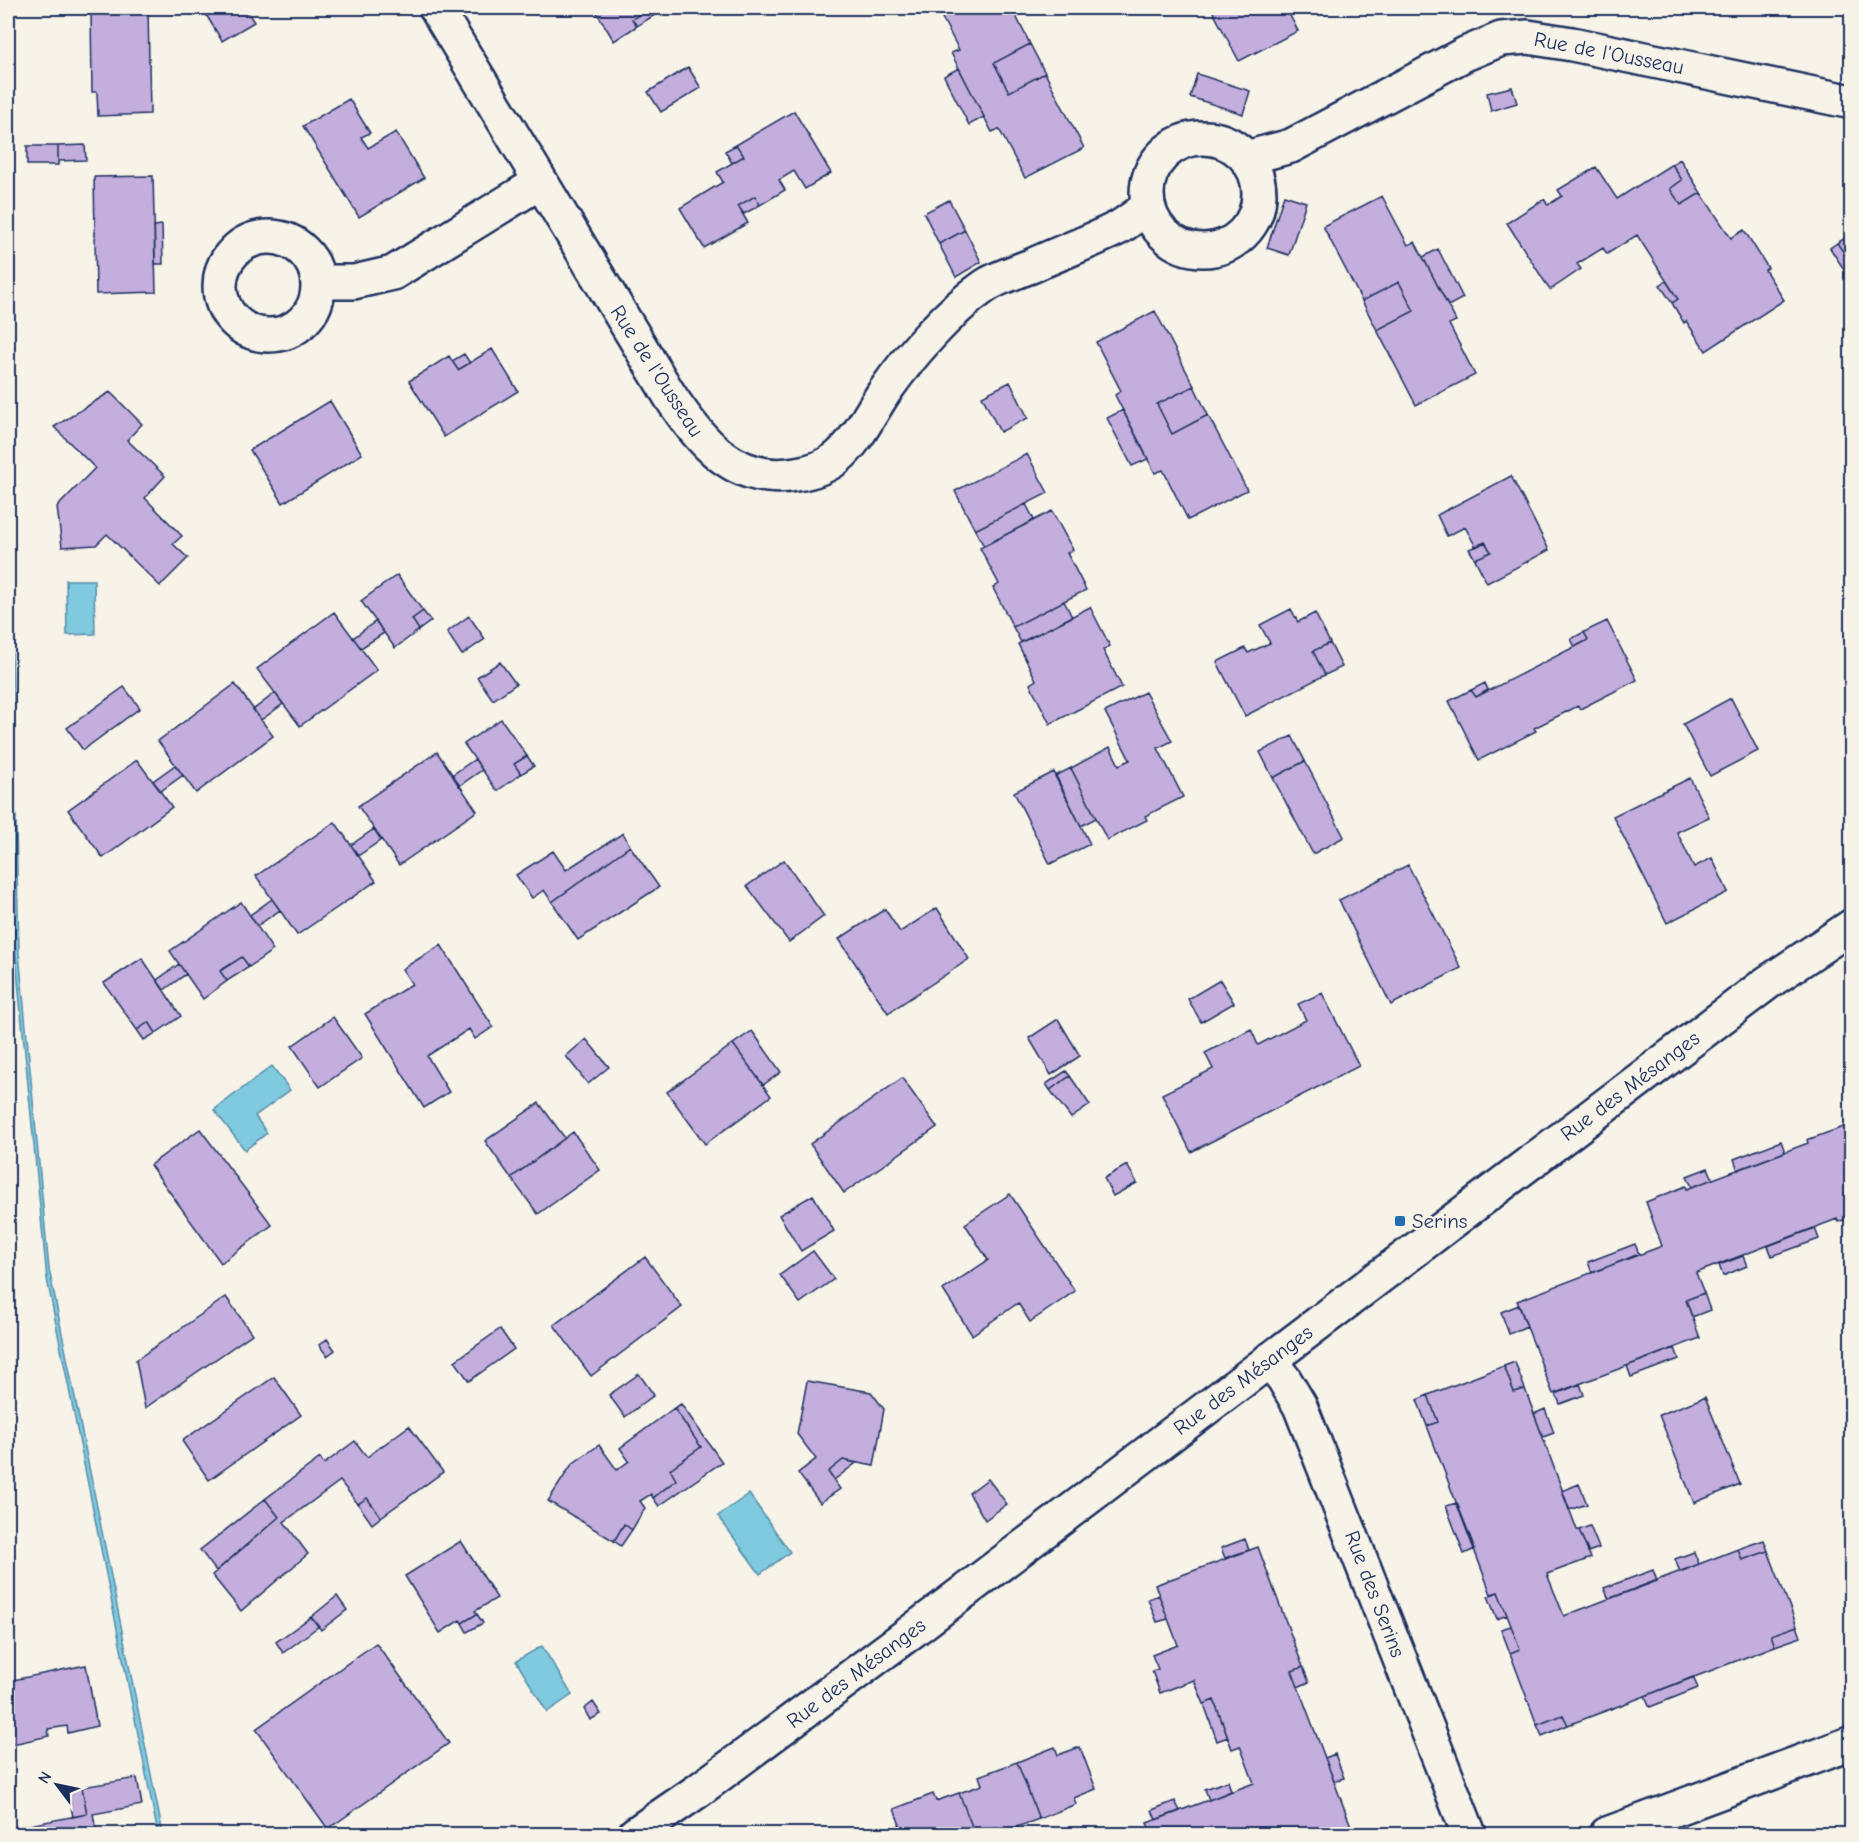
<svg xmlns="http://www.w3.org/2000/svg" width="1859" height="1842" font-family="'Comic Neue',sans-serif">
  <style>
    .water { fill: #7fcade; stroke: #578cab; stroke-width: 1.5 }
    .building { fill: #c3aede; stroke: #1b2f5e; stroke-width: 1.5 }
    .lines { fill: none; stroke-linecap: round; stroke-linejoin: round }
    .minor-casing { stroke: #1b2f5e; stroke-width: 38 }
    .secondary-casing { stroke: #1b2f5e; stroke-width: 38 }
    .minor { stroke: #f7f3e8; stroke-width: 33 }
    .secondary { stroke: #f7f3e8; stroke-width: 33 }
    .poi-dot { fill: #1f6fb2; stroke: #f7f3e8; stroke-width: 2 }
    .labels { text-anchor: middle; stroke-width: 4.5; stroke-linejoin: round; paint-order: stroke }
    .street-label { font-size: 21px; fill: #1b2f5e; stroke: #f7f3e8 }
    .poi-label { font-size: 21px; fill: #1b2f5e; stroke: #f7f3e8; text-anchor: start }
  </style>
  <rect width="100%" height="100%" fill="#f7f3e8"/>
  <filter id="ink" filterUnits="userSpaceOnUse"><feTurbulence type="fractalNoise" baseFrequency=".0167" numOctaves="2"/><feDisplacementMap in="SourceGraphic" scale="12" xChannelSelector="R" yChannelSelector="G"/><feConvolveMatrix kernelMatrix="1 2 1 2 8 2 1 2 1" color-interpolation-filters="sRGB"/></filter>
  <g filter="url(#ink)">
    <path class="water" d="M 8,487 L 19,953 L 49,1269 L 163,1834 L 158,1834 L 47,1279 L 15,951 L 8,649 Z
      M 66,580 L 94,580 L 95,634 L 67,635 Z
      M 272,1066 L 290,1090 L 255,1116 L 267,1133 L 245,1150 L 214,1110 Z
      M 749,1494 L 790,1552 L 760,1574 L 718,1516 Z
      M 542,1646 L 572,1695 L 547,1712 L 516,1661 Z"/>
    <path class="building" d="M 91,8 L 148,8 L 150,114 L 98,116 L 97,92 L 92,92 Z
      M 202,8 L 245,8 L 254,22 L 222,41 Z
      M 594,8 L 650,8 L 632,19 L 637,26 L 614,41 Z
      M 650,8 L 666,8 L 637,26 L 632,19 Z
      M 937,8 L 1012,8 L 1030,44 L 994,63 L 1009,92 L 1045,73 L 1084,148 L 1025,178 L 999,129 L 992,132 L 951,53 L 959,50 Z
      M 1211,8 L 1286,8 L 1298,31 L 1239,61 Z
      M 1030,44 L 1045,73 L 1009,92 L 994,63 Z
      M 688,67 L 701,88 L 661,112 L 648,92 Z
      M 959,68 L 984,117 L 969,125 L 944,76 Z
      M 1197,74 L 1250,91 L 1243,114 L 1190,97 Z
      M 1512,87 L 1517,103 L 1491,111 L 1487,93 Z
      M 349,99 L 370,133 L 361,137 L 368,148 L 396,132 L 424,178 L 359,217 L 303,126 Z
      M 794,111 L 831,173 L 805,189 L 794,171 L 779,180 L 785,190 L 760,205 L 755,196 L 738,206 L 748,223 L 704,248 L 680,208 L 723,182 L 717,172 L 744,156 L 736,145 Z
      M 85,145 L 86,160 L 58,161 L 58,146 Z
      M 736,145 L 744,156 L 732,163 L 725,151 Z
      M 27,146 L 58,146 L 58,165 L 27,165 Z
      M 1680,159 L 1701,193 L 1681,205 L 1670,189 L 1682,180 L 1672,164 Z
      M 1672,164 L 1682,180 L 1670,189 L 1681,205 L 1701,193 L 1731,238 L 1744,230 L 1768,268 L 1765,270 L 1784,300 L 1706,351 L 1686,321 L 1684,323 L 1672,303 L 1678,299 L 1637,235 L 1607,254 L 1603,248 L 1577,264 L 1581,269 L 1550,290 L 1507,223 L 1544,199 L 1548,205 L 1562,196 L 1558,190 L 1596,167 L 1617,199 Z
      M 153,176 L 156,292 L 96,294 L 94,177 Z
      M 1284,195 L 1306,202 L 1289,255 L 1267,248 Z
      M 755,196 L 760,205 L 744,214 L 738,206 Z
      M 1382,196 L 1408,245 L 1415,242 L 1456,321 L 1449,324 L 1475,375 L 1416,405 L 1377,330 L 1414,311 L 1399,282 L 1362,301 L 1323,226 Z
      M 949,200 L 965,230 L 939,244 L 924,213 Z
      M 162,225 L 163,264 L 155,264 L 154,226 Z
      M 965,230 L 981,262 L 956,277 L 939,244 Z
      M 1852,234 L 1852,264 L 1837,243 Z
      M 1837,243 L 1852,264 L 1852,282 L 1830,248 Z
      M 1438,249 L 1463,298 L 1448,306 L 1423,257 Z
      M 1666,281 L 1678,299 L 1672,303 L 1660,285 Z
      M 1399,282 L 1414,311 L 1377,330 L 1362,301 Z
      M 1155,311 L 1194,386 L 1157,404 L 1172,434 L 1208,415 L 1247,490 L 1188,520 L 1163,470 L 1155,473 L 1142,448 L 1115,395 L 1121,391 L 1096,342 Z
      M 492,349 L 518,391 L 444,437 L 409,381 L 449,356 L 458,370 Z
      M 464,354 L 470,363 L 458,370 L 452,361 Z
      M 1010,382 L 1028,418 L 1000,432 L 982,396 Z
      M 1194,386 L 1208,415 L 1172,434 L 1157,404 Z
      M 110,392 L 142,424 L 127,440 L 165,476 L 145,498 L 182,536 L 173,544 L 188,558 L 160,586 L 107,534 L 96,545 L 62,547 L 57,507 L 95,468 L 54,427 Z
      M 330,401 L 362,454 L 283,503 L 250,450 Z
      M 1123,410 L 1148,459 L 1132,466 L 1107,418 Z
      M 1027,454 L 1048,493 L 975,530 L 955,491 Z
      M 1511,476 L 1549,550 L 1487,583 L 1475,559 L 1491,552 L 1485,542 L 1476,547 L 1465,527 L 1447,536 L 1437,515 Z
      M 1026,504 L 1034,520 L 984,546 L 975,530 Z
      M 1052,511 L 1073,550 L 1067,553 L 1086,590 L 1013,627 L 993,588 L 999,584 L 980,548 Z
      M 1485,542 L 1491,552 L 1475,559 L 1469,549 Z
      M 397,575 L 423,611 L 412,619 L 419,630 L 395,648 L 361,601 Z
      M 1064,601 L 1072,617 L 1021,642 L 1013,627 Z
      M 1090,607 L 1110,646 L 1103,650 L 1122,687 L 1050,724 L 1030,684 L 1036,680 L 1018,644 Z
      M 1291,609 L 1298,622 L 1315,613 L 1330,643 L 1313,651 L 1325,675 L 1245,716 L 1217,662 L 1245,648 L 1248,653 L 1270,643 L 1260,625 Z
      M 423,611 L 431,621 L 419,630 L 412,619 Z
      M 334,612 L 377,670 L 300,726 L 257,669 Z
      M 469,616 L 485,639 L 462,655 L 447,632 Z
      M 376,621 L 384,633 L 361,648 L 353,638 Z
      M 1607,621 L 1637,680 L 1580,709 L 1578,706 L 1534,728 L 1536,731 L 1479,760 L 1449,701 L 1471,690 L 1476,697 L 1588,640 L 1584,632 Z
      M 1584,632 L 1588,640 L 1575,647 L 1571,639 Z
      M 1330,643 L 1342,667 L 1325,675 L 1313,651 Z
      M 500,662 L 516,684 L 493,700 L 477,677 Z
      M 1485,683 L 1488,690 L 1476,697 L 1471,690 Z
      M 235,684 L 273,736 L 196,793 L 158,741 Z
      M 124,687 L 140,708 L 83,750 L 67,728 Z
      M 1145,692 L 1172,741 L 1158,748 L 1183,797 L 1145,816 L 1147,820 L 1107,840 L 1071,768 L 1110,747 L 1119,765 L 1130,760 L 1105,712 Z
      M 275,693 L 283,704 L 261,720 L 253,710 Z
      M 1731,698 L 1758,751 L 1710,776 L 1683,724 Z
      M 501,719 L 527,756 L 514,764 L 521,774 L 497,791 L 464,744 Z
      M 1292,736 L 1305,761 L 1273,778 L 1260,752 Z
      M 437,752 L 477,811 L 399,865 L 358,806 Z
      M 527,756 L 534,766 L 521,774 L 514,764 Z
      M 475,759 L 482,770 L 459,786 L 452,775 Z
      M 137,760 L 172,807 L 103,858 L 68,810 Z
      M 1305,761 L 1344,837 L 1313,854 L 1273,778 Z
      M 175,765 L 183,775 L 161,791 L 153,781 Z
      M 1071,768 L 1096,818 L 1081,826 L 1055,776 Z
      M 1054,772 L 1090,844 L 1050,864 L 1014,792 Z
      M 1690,778 L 1709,817 L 1677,832 L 1694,867 L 1712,858 L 1728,892 L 1667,923 L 1613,816 Z
      M 335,822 L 376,881 L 297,935 L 256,876 Z
      M 374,829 L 381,840 L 358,856 L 351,845 Z
      M 623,833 L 630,846 L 552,902 L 544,890 L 532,898 L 516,875 L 553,851 L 566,870 Z
      M 630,846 L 659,887 L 578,940 L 552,902 Z
      M 784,860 L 824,916 L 789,942 L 747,886 Z
      M 1408,865 L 1461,968 L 1391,1005 L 1339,900 Z
      M 272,899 L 280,910 L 257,926 L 250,915 Z
      M 241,902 L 273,950 L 249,967 L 242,957 L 220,971 L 227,981 L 203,999 L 170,951 Z
      M 937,908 L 969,959 L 888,1013 L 839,939 L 885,909 L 900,932 Z
      M 441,945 L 493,1027 L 475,1039 L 469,1029 L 427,1056 L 449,1092 L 424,1108 L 365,1014 L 412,984 L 402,969 Z
      M 242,957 L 249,967 L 227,981 L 220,971 Z
      M 142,958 L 181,1016 L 156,1033 L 149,1022 L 137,1030 L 104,983 Z
      M 179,964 L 186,974 L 164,990 L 157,980 Z
      M 1220,980 L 1234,1003 L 1201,1022 L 1188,999 Z
      M 1322,993 L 1359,1066 L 1191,1152 L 1162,1094 L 1213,1069 L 1205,1053 L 1251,1029 L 1258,1045 L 1306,1020 L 1298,1004 Z
      M 333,1017 L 362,1058 L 320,1087 L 292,1046 Z
      M 1058,1019 L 1080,1056 L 1051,1075 L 1029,1038 Z
      M 149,1022 L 156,1033 L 144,1040 L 137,1030 Z
      M 752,1031 L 781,1072 L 763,1085 L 733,1044 Z
      M 586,1039 L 609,1067 L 588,1084 L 566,1056 Z
      M 733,1044 L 771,1096 L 705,1144 L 667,1092 Z
      M 1066,1071 L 1070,1076 L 1050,1090 L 1046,1084 Z
      M 1070,1076 L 1090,1105 L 1071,1118 L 1050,1090 Z
      M 902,1078 L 937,1127 L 844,1193 L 810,1144 Z
      M 539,1103 L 565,1138 L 511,1178 L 485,1141 Z
      M 1849,1125 L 1852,1131 L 1852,1217 L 1838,1222 L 1837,1219 L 1696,1273 L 1704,1293 L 1686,1300 L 1700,1338 L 1553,1394 L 1517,1301 L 1662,1246 L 1646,1202 L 1686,1186 L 1687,1189 L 1692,1187 L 1808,1143 L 1807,1140 Z
      M 200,1129 L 272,1225 L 221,1263 L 150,1165 Z
      M 573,1132 L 600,1170 L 538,1214 L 511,1178 Z
      M 1781,1141 L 1785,1152 L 1738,1170 L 1734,1159 Z
      M 1127,1165 L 1137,1183 L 1113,1196 L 1104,1178 Z
      M 1708,1168 L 1713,1179 L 1692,1187 L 1687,1176 Z
      M 1010,1194 L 1075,1291 L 1030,1322 L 1018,1303 L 972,1335 L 943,1290 L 988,1260 L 965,1224 Z
      M 813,1195 L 834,1231 L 801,1251 L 779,1215 Z
      M 1815,1228 L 1819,1239 L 1772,1256 L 1768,1246 Z
      M 1635,1244 L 1639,1254 L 1592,1273 L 1588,1262 Z
      M 813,1251 L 834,1279 L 800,1303 L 780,1275 Z
      M 1743,1256 L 1747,1266 L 1723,1276 L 1719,1265 Z
      M 645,1257 L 682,1307 L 591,1376 L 554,1325 Z
      M 1704,1293 L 1710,1310 L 1692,1317 L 1686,1300 Z
      M 226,1297 L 252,1334 L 145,1408 L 136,1360 Z
      M 1519,1305 L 1527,1326 L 1509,1334 L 1501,1312 Z
      M 500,1329 L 514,1349 L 469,1381 L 455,1361 Z
      M 327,1339 L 335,1350 L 327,1356 L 319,1345 Z
      M 1675,1348 L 1679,1359 L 1631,1377 L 1627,1366 Z
      M 1515,1362 L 1525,1389 L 1514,1392 L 1504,1366 Z
      M 1504,1366 L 1514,1392 L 1525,1389 L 1577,1530 L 1579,1530 L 1591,1558 L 1547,1574 L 1564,1616 L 1738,1549 L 1742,1560 L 1768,1551 L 1797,1626 L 1771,1635 L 1775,1646 L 1645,1696 L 1568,1725 L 1563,1715 L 1537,1725 L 1510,1653 L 1520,1649 L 1498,1592 L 1491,1594 L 1427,1426 L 1438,1422 L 1428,1395 Z
      M 639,1374 L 654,1395 L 625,1417 L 609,1395 Z
      M 274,1377 L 301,1415 L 209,1480 L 182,1441 Z
      M 807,1381 L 871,1392 L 884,1409 L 874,1466 L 843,1460 L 828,1472 L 840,1489 L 820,1503 L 798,1473 L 816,1459 L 797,1434 Z
      M 1580,1384 L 1584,1395 L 1560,1404 L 1556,1394 Z
      M 1428,1395 L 1438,1422 L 1427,1426 L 1417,1400 Z
      M 1705,1397 L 1740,1484 L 1694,1503 L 1659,1415 Z
      M 681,1404 L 722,1462 L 659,1506 L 653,1498 L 676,1480 L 670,1469 L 701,1447 L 674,1408 Z
      M 674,1408 L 701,1447 L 670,1469 L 676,1480 L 653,1498 L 651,1494 L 640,1501 L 645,1508 L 632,1530 L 624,1524 L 614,1541 L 548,1501 L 572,1464 L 599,1445 L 617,1470 L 629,1461 L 620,1448 Z
      M 1545,1409 L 1554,1433 L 1543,1437 L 1534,1414 Z
      M 409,1426 L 443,1472 L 381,1517 L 367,1498 L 358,1504 L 340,1481 L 284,1522 L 308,1554 L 241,1611 L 212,1575 L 279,1517 L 265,1499 L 320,1458 L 324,1464 L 355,1441 L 367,1457 Z
      M 843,1460 L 856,1463 L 834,1480 L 828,1472 Z
      M 988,1479 L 1007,1504 L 985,1520 L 969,1493 Z
      M 1579,1484 L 1587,1504 L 1569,1510 L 1562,1491 Z
      M 367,1498 L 381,1517 L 372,1524 L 358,1504 Z
      M 265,1499 L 279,1517 L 216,1571 L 200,1550 Z
      M 1457,1503 L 1475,1549 L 1464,1554 L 1446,1506 Z
      M 624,1524 L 632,1530 L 621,1546 L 614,1541 Z
      M 1590,1526 L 1599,1548 L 1588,1552 L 1579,1530 Z
      M 1245,1539 L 1249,1550 L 1225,1558 L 1221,1548 Z
      M 1764,1540 L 1768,1551 L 1742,1560 L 1738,1549 Z
      M 461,1541 L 497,1598 L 475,1611 L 477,1614 L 462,1623 L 460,1620 L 440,1633 L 405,1576 Z
      M 1258,1547 L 1303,1667 L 1292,1671 L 1354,1834 L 1152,1834 L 1147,1823 L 1254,1783 L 1240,1746 L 1232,1749 L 1214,1700 L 1204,1704 L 1194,1680 L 1160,1693 L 1152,1671 L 1158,1669 L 1152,1655 L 1178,1645 L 1155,1585 Z
      M 1694,1552 L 1699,1564 L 1680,1572 L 1675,1559 Z
      M 1653,1570 L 1657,1581 L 1609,1599 L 1604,1588 Z
      M 1498,1592 L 1507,1615 L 1497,1619 L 1488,1596 Z
      M 1159,1595 L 1168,1619 L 1157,1622 L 1148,1599 Z
      M 337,1596 L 347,1610 L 321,1630 L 311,1617 Z
      M 477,1614 L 483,1623 L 467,1632 L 462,1623 Z
      M 311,1617 L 319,1626 L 283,1653 L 276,1642 Z
      M 1511,1626 L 1520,1649 L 1510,1653 L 1501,1629 Z
      M 1797,1626 L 1801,1637 L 1775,1646 L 1771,1635 Z
      M 376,1643 L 449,1743 L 328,1829 L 256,1729 Z
      M 86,1665 L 97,1726 L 68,1733 L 67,1726 L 48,1729 L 49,1736 L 8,1745 L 8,1681 Z
      M 1303,1667 L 1309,1682 L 1298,1687 L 1292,1671 Z
      M 1693,1677 L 1698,1688 L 1650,1707 L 1645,1696 Z
      M 1214,1700 L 1228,1737 L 1217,1741 L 1204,1704 Z
      M 593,1702 L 601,1714 L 590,1720 L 584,1709 Z
      M 1563,1715 L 1568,1725 L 1542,1736 L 1537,1725 Z
      M 1055,1747 L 1058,1755 L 1080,1747 L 1096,1789 L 1074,1798 L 1076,1804 L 1039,1819 L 1017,1762 Z
      M 1335,1754 L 1344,1778 L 1334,1781 L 1325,1758 Z
      M 1017,1762 L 1039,1819 L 1000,1833 L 998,1827 L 975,1834 L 959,1793 L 982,1785 L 979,1776 Z
      M 137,1778 L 142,1805 L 93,1814 L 97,1834 L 8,1834 L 8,1829 L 87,1814 L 82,1787 Z
      M 1228,1781 L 1231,1791 L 1209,1800 L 1205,1789 Z
      M 82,1787 L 87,1814 L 73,1817 L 68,1789 Z
      M 959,1793 L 975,1834 L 876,1834 L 900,1825 L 894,1809 L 933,1794 L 936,1801 Z
      M 1175,1801 L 1180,1811 L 1156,1820 L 1152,1810 Z"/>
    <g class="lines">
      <defs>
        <path id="minor" d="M 436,8 L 670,396 C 700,441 735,485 796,474 C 811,472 826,467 838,457 C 858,440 870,413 885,391 C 910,355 949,311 985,286 C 998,277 1016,272 1031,266 C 1059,253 1090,242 1118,228 C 1128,222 1138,214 1148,207
          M1147 194a56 56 0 1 1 112 0a56 56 0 1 1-112 0Z
          M 1246,158 L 1291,146 L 1465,54 L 1501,39 L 1528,37 L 1572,44 L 1852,102
          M220 286a49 49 0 1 1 98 0a49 49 0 1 1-98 0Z
          M 320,282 L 354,282 L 393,273 L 540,182
          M 1269,1360 L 1284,1379 L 1300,1406 L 1469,1834
          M 1607,1834 L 1852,1743"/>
        <path id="secondary" d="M 635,1834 L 699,1790 L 911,1632 L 1767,983 L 1852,926"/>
      </defs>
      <use href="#minor" class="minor-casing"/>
      <use href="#secondary" class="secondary-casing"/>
      <use href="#minor" class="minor"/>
      <use href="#secondary" class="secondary"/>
    </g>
  </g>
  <rect class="poi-dot" x="1394" y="1215" width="12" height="12" rx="3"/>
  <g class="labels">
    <g class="street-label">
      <text transform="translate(1609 53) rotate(11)" y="7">Rue de l'Ousseau</text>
      <text transform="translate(657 371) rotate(57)" y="7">Rue de l'Ousseau</text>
      <text transform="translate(1630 1086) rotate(-37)" y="7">Rue des Mésanges</text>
      <text transform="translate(1243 1380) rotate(-37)" y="7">Rue des Mésanges</text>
      <text transform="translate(1375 1594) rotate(69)" y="7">Rue des Serins</text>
      <text transform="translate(856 1673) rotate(-37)" y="7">Rue des Mésanges</text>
    </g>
    <g class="poi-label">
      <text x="1412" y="1228">Serins</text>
    </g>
  </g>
  <rect width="1859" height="1842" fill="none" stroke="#f7f3e8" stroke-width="30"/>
  <rect x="15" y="15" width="1829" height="1812" fill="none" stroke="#1b2f5e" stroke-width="2" filter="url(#ink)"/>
  <g transform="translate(57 1785) rotate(302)" stroke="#f7f3e8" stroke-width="4.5" paint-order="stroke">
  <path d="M0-4.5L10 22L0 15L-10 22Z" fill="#1b2f5e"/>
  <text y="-9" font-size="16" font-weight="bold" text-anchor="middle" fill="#1b2f5e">N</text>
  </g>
</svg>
